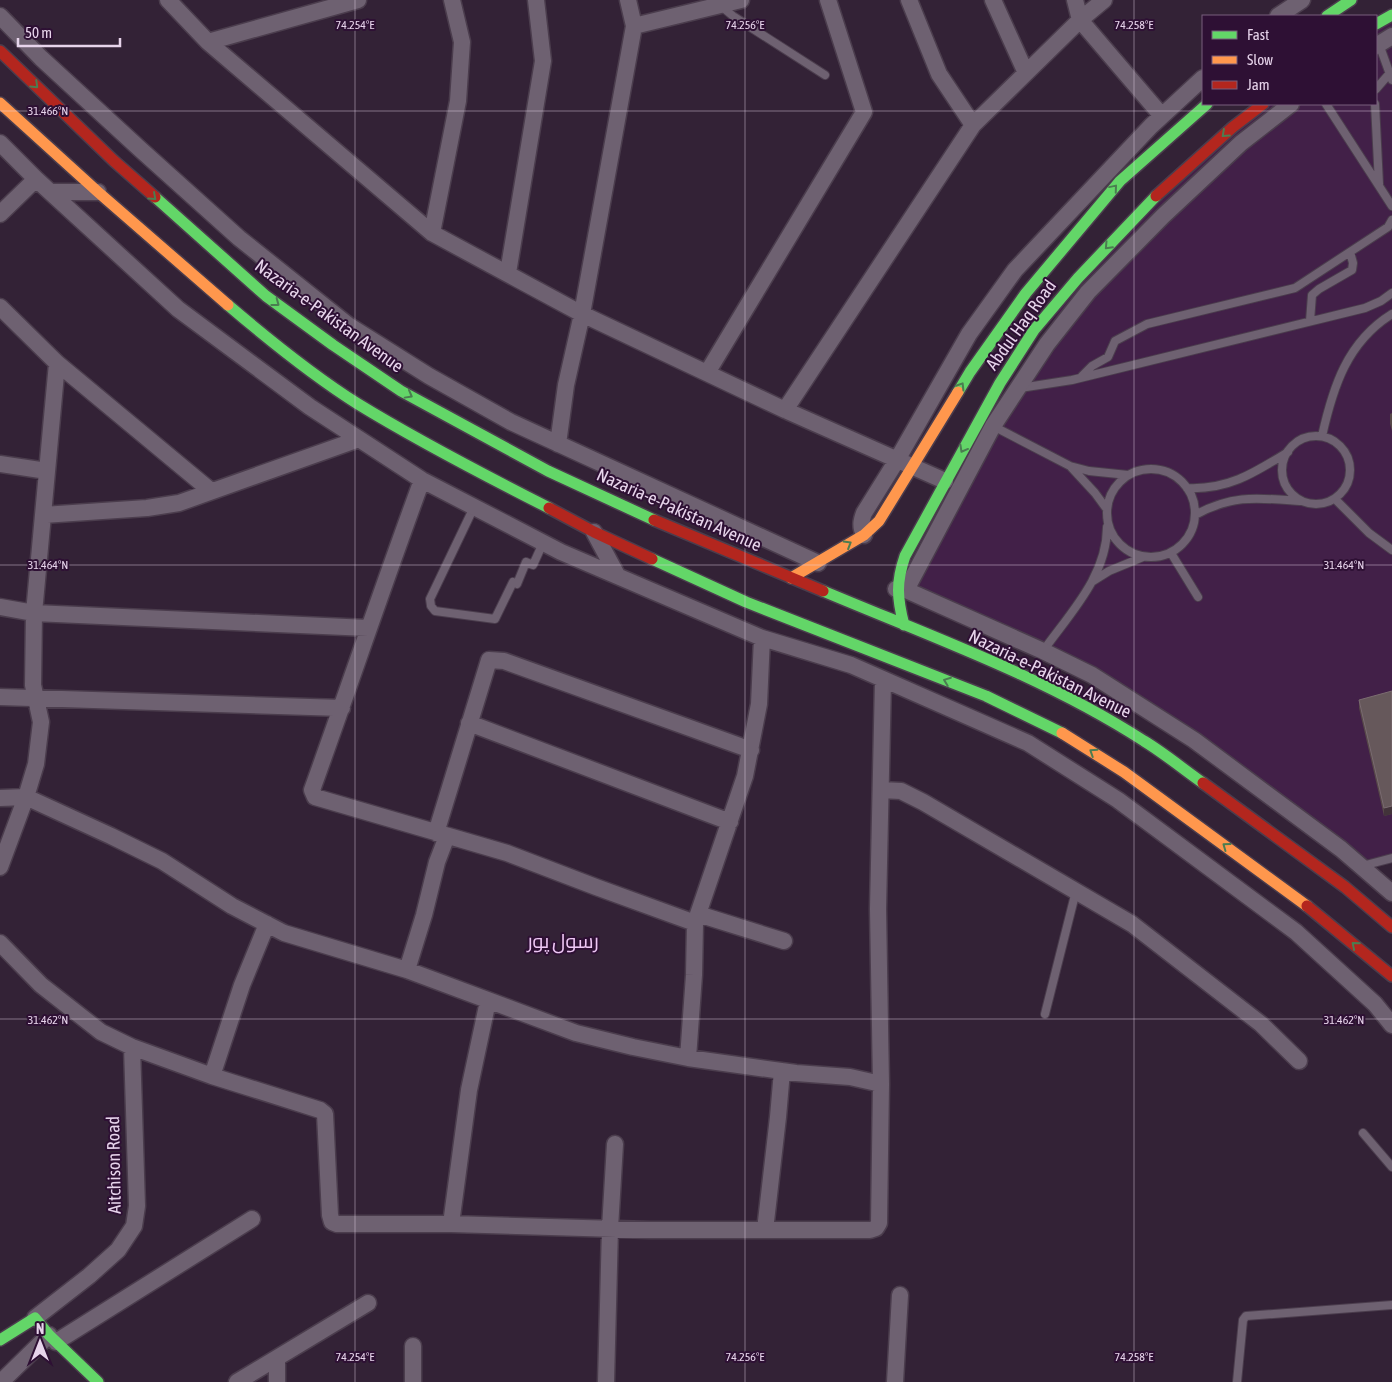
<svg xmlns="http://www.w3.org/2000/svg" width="1392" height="1382" font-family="'Asap Condensed',Cairo,sans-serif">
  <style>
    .built { fill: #422048 }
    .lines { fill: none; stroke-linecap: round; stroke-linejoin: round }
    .lane-casing { stroke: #4b3d4d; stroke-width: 10 }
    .street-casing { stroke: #4b3d4d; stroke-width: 19 }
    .fast-casing { stroke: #4b3d4d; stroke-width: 14 }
    .slow-casing { stroke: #4b3d4d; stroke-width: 14 }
    .jam-casing { stroke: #4b3d4d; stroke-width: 14 }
    .lane { stroke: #6e6171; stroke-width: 8 }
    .street { stroke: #6e6171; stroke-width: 16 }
    .fast { stroke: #63d668; stroke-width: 11 }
    .slow { stroke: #ff974d; stroke-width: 11 }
    .jam { stroke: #b3261e; stroke-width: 11 }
    .wall { fill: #574849 }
    .shaded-wall { fill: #42333a }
    .building { fill: #66585b; stroke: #7a6b71 }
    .oneway { stroke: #4b7d51 }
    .ticks { fill: none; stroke: #e7d4eb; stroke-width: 1; stroke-opacity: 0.45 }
    .labels { text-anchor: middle; stroke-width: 4; stroke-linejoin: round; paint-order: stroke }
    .street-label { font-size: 18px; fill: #e7d4eb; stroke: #2e1034 }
    .quarter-label { font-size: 20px; fill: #eec7f5; stroke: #2e1034 }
    .ticks-label { font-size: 12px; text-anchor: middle; fill: #e7d4eb; stroke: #2e1034; stroke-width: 4; stroke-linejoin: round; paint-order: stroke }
  </style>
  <rect width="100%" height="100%" fill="#332236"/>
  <path class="built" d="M 1392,15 L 1392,859 L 1362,866 L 1092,675 L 896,589 L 1078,278 L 1266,104 L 1376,104 L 1376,24 Z"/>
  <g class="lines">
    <defs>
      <path id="lane" d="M 721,6 L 733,16 L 825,75
        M 1379,44 L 1392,80
        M 1376,89 L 1390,73
        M 1326,104 L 1392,206
        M 1375,104 L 1379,184
        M 1310,321 L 1312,295 L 1319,289 L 1352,270 L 1353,263 L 1350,252
        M 1082,376 L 1092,366 L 1108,357 L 1115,341 L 1147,324 L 1295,288 L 1388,227 L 1392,220
        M 1020,388 L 1072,380 L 1365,308 L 1381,301 L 1392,293
        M 993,426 L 1070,466 L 1089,471 L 1128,475
        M1282 470a34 34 0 1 1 68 0a34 34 0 1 1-68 0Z
        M 1322,436 C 1333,387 1347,342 1392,314
        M 1071,467 L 1095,493 L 1106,508
        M1107 513a44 44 0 1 1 88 0a44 44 0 1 1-88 0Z
        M 1187,488 C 1228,490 1254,473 1288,452
        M 1335,499 L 1369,533 L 1392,550
        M 474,507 L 430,599 L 431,606 L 435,611 L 495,619 L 513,582 L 517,584 L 526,562 L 533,565 L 543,543
        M 1195,515 C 1233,494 1258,498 1300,501
        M 1171,553 L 1198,597
        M 1093,581 L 1109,571 L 1143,557
        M 1043,651 C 1070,613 1107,576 1107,527
        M 1362,866 L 1392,858
        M 1045,1014 L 1076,891
        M 1363,1133 L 1392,1167
        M 1237,1382 L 1243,1320 L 1246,1316 L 1392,1305"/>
      <path id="street" d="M 168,0 L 208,42 L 432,233 L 582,314 L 785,410 L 945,481
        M 909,0 L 939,74 L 973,125
        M 993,0 L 1026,73
        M 1075,0 L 1080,20 L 1162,116
        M 0,16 L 41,58 L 140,149 L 239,238 L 348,325 L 429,376 L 511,422 L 818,563
        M 1278,16 L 1302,0
        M 634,26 L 741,0
        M 208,42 L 358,0
        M 1376,46 L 1392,36
        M 0,143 L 36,179 L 178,309 L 310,407 L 422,480 L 561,552 L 762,638 L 851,665 L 1028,743 L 1118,800 L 1296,932 L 1375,1004 L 1392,1025
        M 52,192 L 98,192
        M 0,214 L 36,179
        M 432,233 L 458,101 L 462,42 L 452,0
        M 508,273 L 543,61 L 536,0
        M 0,307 L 57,363 L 211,491
        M 707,373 L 864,112 L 828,0
        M 785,410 L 973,125 L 1080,20 L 1104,0
        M 558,444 L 566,385 L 582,314 L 634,26 L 628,0
        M 0,464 L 47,471
        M 422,480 C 384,583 349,687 312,790 L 315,797 L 507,853 L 596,887 L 695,923 L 745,776 L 759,704 L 762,638
        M 43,515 L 57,363
        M 594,532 L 617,575
        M 864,535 C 860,526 861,521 864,513 L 897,460 L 969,334 L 1015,270 L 1151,126 L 1203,78
        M 896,589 L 906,590 L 1043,651 L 1092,675 L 1194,740 L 1341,849 L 1392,893
        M 906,590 L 993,426 L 1047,344 L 1088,292 L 1163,216 L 1241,143 L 1291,104
        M 0,607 L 34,613 L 43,515 L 147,508 L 179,503 L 359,439
        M 0,697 L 342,708
        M 469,723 L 730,822
        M 881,790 L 901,791 L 923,802 L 1132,924 L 1261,1024 L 1299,1061
        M 0,798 L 26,797 L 111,836 L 162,861 L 232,906 L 284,933 L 407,970 L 576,1033 L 633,1047 L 688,1058 L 796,1073 L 850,1077 L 881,1084
        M 436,833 L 489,660 L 504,661 L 751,750
        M 0,867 L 26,797 L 36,764 L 41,722 L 33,685 L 34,613 L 368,628
        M 698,914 L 784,941
        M 0,943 L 41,985 L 101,1032 L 132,1047 L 212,1076 L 320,1110 L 325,1114 L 330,1215 L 332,1222 L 337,1224 L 451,1224 L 650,1230 L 870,1230 L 876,1228 L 879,1223 L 881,1084 L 878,909 L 883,680
        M 407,970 L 424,915 L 437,862 L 447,836
        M 688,1058 L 694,975 L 695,923
        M 212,1076 L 242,985 L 267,924
        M 451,1224 L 469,1090 L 488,1001
        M 765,1230 L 778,1117 L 782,1071
        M 35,1318 L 89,1276 L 118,1250 L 134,1226 L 137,1206 L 132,1047
        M 56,1342 L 252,1219
        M 1,1382 L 49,1335
        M 237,1382 L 368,1303
        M 277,1382 L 277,1358
        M 413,1382 L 413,1346
        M 606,1382 L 610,1228 L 615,1144
        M 895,1382 L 900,1295"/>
      <path id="fast" d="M 1327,16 L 1351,0
        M 1376,24 L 1392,15
        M 155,197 L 266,296 L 333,345 L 401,391 L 548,471 L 654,520
        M 228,305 C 269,340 312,375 358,404 C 420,442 484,475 549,508
        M 958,392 L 970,372 L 1026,293 L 1120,181 L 1207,104
        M 652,559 L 746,602 L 986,696 L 1062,733
        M 823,591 C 932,637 1045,677 1144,741 C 1164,753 1183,769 1203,783
        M 904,625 C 897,598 896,582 905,556 L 1000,383 L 1034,330 L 1078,278 L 1156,196
        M 0,1340 L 35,1318 L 49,1335 L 98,1382"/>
      <path id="slow" d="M 0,103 L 98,192 L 228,305
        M 791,578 L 864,535 L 879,521 L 958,392
        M 1062,733 L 1124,772 L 1307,906"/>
      <path id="jam" d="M 0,51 L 114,161 L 155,197
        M 1156,196 L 1233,127 L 1263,104
        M 549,508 L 594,532 L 652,559
        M 654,520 L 823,591
        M 1203,783 L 1345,887 L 1392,927
        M 1307,906 L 1392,976"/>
    </defs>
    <use href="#lane" class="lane-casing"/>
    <use href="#street" class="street-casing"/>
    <use href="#fast" class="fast-casing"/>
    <use href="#slow" class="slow-casing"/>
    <use href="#jam" class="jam-casing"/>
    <use href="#lane" class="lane"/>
    <use href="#street" class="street"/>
    <use href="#fast" class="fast"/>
    <use href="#slow" class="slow"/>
    <use href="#jam" class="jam"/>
  </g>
  <path class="wall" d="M 1392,413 L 1392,431 L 1390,424 L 1390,414 Z
    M 1392,691 L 1392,814 L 1384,816 L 1359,708 L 1359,700 Z"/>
  <path class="shaded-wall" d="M 1392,806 L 1392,814 L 1384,816 L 1384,808 Z"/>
  <path class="building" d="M 1392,691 L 1392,806 L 1384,808 L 1359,700 Z"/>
  <defs><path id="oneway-chevron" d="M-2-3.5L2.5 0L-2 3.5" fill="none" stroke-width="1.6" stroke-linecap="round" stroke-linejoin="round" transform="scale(1.25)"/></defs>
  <g class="oneway">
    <use href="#oneway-chevron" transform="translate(35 85) rotate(44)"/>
    <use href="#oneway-chevron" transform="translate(1225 134) rotate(138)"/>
    <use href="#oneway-chevron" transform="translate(1114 188) rotate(-50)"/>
    <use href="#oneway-chevron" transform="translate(153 197) rotate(42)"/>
    <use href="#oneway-chevron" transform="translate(1108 246) rotate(133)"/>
    <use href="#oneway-chevron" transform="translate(276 303) rotate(37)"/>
    <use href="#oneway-chevron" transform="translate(961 386) rotate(-58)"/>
    <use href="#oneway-chevron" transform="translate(409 395) rotate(29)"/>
    <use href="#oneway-chevron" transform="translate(963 449) rotate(119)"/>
    <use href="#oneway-chevron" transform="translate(848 544) rotate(-31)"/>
    <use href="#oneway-chevron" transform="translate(947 681) rotate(-159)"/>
    <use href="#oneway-chevron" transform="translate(1093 752) rotate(-147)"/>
    <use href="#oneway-chevron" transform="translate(1226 846) rotate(-144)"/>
    <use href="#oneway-chevron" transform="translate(1355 945) rotate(-140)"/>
  </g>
  <path class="ticks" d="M 355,0 L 355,1382M 745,0 L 745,1382M 1134,0 L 1134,1382M 0,111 L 1392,111M 0,565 L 1392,565M 0,1019 L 1392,1019"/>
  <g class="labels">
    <g class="street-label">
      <text transform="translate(329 316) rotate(36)" y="6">Nazaria-e-Pakistan Avenue</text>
      <text transform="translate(1021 325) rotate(-54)" y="6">Abdul Haq Road</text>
      <text transform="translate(679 510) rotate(24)" y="6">Nazaria-e-Pakistan Avenue</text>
      <text transform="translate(1050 674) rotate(26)" y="6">Nazaria-e-Pakistan Avenue</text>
      <text transform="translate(114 1165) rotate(-91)" y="6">Aitchison Road</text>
    </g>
    <g class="quarter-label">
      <text x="563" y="948">رسول پور</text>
    </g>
  </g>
  <g class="ticks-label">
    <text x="355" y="29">74.254°E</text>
    <text x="745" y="29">74.256°E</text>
    <text x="1134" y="29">74.258°E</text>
    <text x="48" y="115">31.466°N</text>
    <text x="48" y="569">31.464°N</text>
    <text x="1344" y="569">31.464°N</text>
    <text x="48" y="1024">31.462°N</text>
    <text x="1344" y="1024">31.462°N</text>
    <text x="355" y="1361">74.254°E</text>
    <text x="745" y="1361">74.256°E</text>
    <text x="1134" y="1361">74.258°E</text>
  </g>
  <rect x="1202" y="15" width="175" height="90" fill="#2e1034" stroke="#785e7d"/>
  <rect x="1212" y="31" width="25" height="8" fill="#63d668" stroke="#785e7d"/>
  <text x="1247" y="40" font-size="15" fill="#e7d4eb">Fast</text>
  <rect x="1212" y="56" width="25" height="8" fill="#ff974d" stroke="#785e7d"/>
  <text x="1247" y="65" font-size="15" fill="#e7d4eb">Slow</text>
  <rect x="1212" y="81" width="25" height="8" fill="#b3261e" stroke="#785e7d"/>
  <text x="1247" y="90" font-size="15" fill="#e7d4eb">Jam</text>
  <g transform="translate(40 1342)" stroke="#2e1034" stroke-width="4" paint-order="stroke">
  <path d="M0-4L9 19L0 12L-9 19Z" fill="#e7d4eb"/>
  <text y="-8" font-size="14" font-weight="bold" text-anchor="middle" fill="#e7d4eb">N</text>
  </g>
  <path d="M18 38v8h102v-8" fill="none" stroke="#e7d4eb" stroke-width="2.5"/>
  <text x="25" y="38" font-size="15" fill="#e7d4eb" stroke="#2e1034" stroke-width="4" paint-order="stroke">50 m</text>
</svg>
